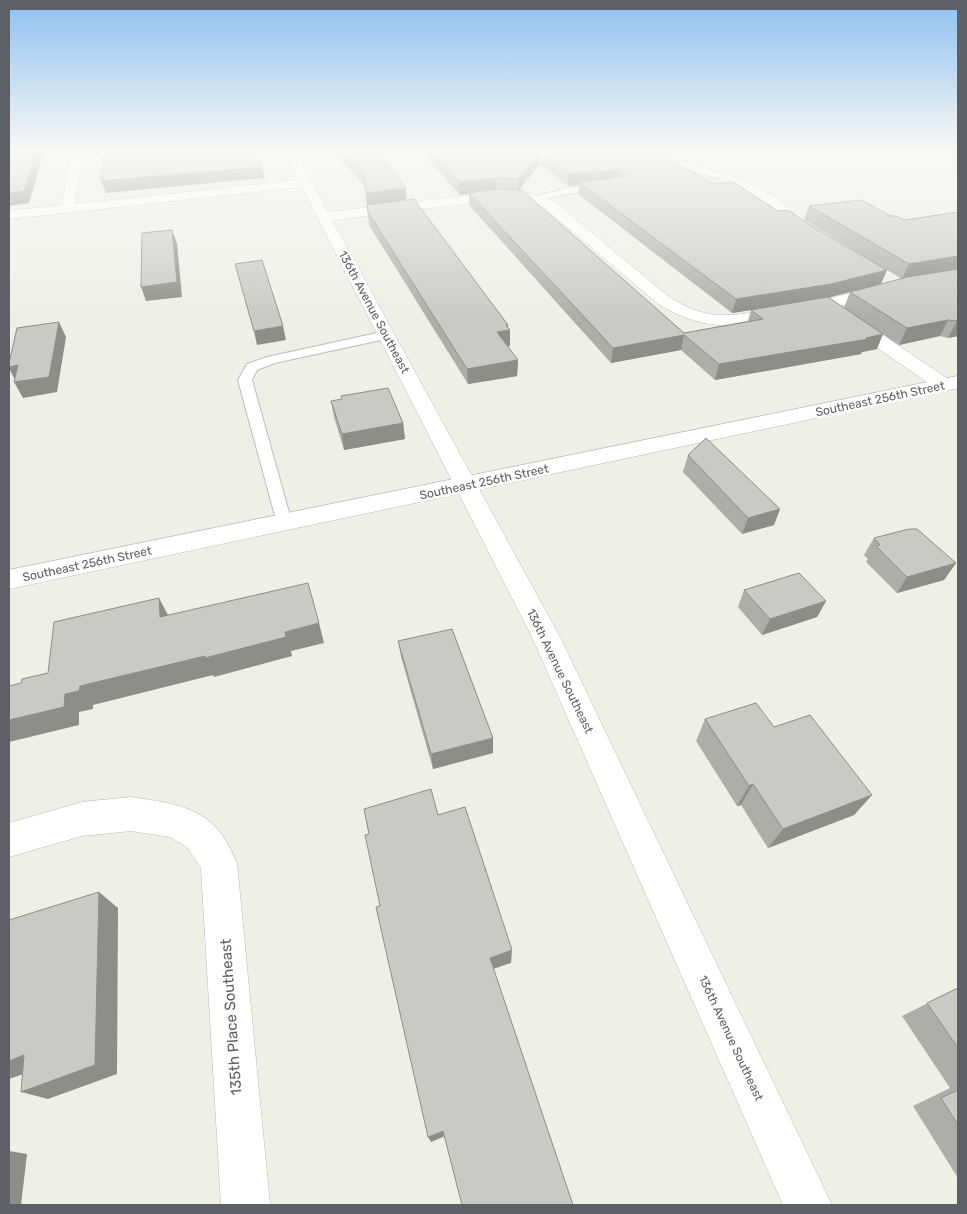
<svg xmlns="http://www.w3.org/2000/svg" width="967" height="1214" font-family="Rubik,sans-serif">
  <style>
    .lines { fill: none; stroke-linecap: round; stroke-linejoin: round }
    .service-casing { stroke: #b8bbc0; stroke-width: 2 }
    .minor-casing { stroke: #b8bbc0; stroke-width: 1 }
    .secondary-casing { stroke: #b9bcc2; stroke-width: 1 }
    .service { fill: #fff; fill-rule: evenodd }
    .minor { fill: #fff; fill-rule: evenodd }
    .secondary { fill: #fff; fill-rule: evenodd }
    .wall { fill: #afada8; fill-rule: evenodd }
    .shaded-wall { fill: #8e8d88 }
    .building { fill: #cbc9c3; stroke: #8e8d88 }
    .labels { text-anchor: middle; stroke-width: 5; stroke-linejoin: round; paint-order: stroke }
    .street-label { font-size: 12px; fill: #5d6167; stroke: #fff }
    .near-street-label { font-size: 15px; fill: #5d6167; stroke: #fff }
  </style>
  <rect width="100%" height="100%" fill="#f0efe6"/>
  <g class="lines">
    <defs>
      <path id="service" d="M 653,152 L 659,152 L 731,178 L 727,180 L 695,172 L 653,156 Z
        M 605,184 L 609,187 L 608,189 L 567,194 L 534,201 L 530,198 L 567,188 Z
        M 386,331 L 392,335 L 390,338 L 275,363 L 257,370 L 252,380 L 292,523 L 290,527 L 284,529 L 278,527 L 238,380 L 247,364 L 267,357 Z"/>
      <path id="minor" d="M 72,149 L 83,149 L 75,204 L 298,180 L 283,149 L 294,149 L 328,212 L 497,192 C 517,191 536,194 555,202 L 669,297 C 684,306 700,314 718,315 C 738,316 759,311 779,308 C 839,298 898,280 958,271 L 958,281 C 898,291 839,308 778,318 C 759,321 738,327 718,325 C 696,323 675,315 657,303 L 545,208 L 525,201 L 497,200 L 332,220 L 560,637 L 832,1205 L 783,1205 L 532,637 L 302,187 L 9,219 L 9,211 L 62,205 Z
        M 727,174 L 754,186 L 777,198 L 817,234 L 815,237 L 805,237 L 767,204 L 723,181 L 721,178 L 723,175 Z
        M 850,316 L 856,317 L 951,381 L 954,385 L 951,389 L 944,391 L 937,389 L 844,325 L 841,321 L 844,317 Z
        M 131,797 C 184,805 215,808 237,863 L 270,1205 L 221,1205 L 201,868 L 187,847 L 170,837 L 131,831 L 82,836 L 9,857 L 9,823 L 82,802 Z"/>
      <path id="secondary" d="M 958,376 L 958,388 L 9,589 L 9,570 Z"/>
    </defs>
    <use href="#service" class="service-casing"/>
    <use href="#minor" class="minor-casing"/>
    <use href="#secondary" class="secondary-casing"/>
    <use href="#service" class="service"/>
    <use href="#minor" class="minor"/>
    <use href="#secondary" class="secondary"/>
  </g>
  <path class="wall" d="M 332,149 L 376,149 L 406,200 L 508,325 L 508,328 L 510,330 L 510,346 L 507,346 L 518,360 L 517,376 L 468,384 L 369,225 L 365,187 Z
    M 419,149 L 651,149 L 714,184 L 808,224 L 887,270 L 881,284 L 902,279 L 804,220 L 809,206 L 891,216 L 905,220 L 958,212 L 958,336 L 948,338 L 940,336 L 899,345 L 852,314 L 877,349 L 862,352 L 861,354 L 715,380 L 681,350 L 611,363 L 469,205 L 469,193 L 460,195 ZM 540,164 L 568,186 L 579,185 L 578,194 L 732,313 L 751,310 L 748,321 L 684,333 L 518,190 ZM 850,292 L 844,308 L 828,298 Z
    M 930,149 L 958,149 L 958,160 Z
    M 331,401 L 403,423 L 405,439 L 344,450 L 334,417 Z
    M 688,455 L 780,509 L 774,525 L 742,534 L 683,472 Z
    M 874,538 L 956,563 L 944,580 L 897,593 L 866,562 L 868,559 L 864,555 Z
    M 744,590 L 826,601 L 817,617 L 762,635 L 738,607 Z
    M 398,641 L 493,738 L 493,753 L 433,769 L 401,657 Z
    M 705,719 L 774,727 L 872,795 L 854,815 L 768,848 L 741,805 L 737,806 L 696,741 Z
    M 958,988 L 958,1178 L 913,1106 L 950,1088 L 902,1016 Z"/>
  <path class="shaded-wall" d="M 37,149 L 45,149 L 29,203 L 9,206 L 9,193 Z
    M 540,153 L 540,164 L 518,191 L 518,179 Z
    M 262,167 L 265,178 L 106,193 L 101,181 Z
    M 621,169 L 619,180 L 579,182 L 579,185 L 568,186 L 568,174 Z
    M 497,178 L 497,190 L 460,195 L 459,182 Z
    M 406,188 L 406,201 L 367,205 L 366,193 Z
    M 172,230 L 177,243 L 182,297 L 146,301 L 141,287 Z
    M 958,256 L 958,270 L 902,279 L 909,264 Z
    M 887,270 L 881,284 L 826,298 L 732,313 L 736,299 Z
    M 948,320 L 940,336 L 899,345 L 907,328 Z
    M 957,321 L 958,321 L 958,336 L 948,338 Z
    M 59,322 L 66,337 L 57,392 L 23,398 L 14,382 L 16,382 L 9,368 L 9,367 Z
    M 506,325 L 508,325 L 508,331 L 510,330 L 510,346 L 497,348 L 497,332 Z
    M 283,326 L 286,340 L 257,345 L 254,331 Z
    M 883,334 L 877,349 L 862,352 L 861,354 L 715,380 L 719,364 Z
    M 684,335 L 681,350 L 611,363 L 613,348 Z
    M 518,360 L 517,376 L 468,384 L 467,369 Z
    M 403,423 L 405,439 L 344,450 L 342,434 Z
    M 780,509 L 774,525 L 742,534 L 748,518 Z
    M 956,563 L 944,580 L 897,593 L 907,577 Z
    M 159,598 L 169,617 L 160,617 Z
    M 826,601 L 817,617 L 762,635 L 770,619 Z
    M 319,623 L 324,643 L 291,651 L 292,656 L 214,677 L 213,675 L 93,705 L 93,709 L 79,712 L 79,725 L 9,742 L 9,720 L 80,686 Z
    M 493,738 L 493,753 L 433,769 L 431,754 Z
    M 753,784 L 741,805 L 737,806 L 749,786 Z
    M 872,795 L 854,815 L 768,848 L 783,829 Z
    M 99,892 L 118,908 L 117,1074 L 48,1099 L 21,1092 Z
    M 512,950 L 511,963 L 490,970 L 490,958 Z
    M 24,1055 L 50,1065 L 9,1079 L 9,1061 Z
    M 443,1131 L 445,1136 L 431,1142 L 428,1137 Z
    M 9,1151 L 27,1154 L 21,1205 L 9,1205 Z"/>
  <path class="building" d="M 9,149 L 37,149 L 24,191 L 9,193 Z
    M 104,149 L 255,149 L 262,167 L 101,181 Z
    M 341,149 L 376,149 L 406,188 L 366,193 L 364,175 Z
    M 428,149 L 651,149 L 714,184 L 733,182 L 778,211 L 788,210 L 808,224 L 887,270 L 831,284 L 736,299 L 579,182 L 623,177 L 625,173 L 621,169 L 568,174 L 540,153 L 518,179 L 497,178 L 459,182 Z
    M 497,189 L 522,190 L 684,333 L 763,319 L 751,310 L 828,297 L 883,334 L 866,338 L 868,339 L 719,364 L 684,335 L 613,348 L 469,193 Z
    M 414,199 L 508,325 L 506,325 L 510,330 L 497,332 L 518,360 L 467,369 L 368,212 L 367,205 Z
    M 861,200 L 891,216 L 895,216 L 905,220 L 958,212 L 958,256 L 909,264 L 809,206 Z
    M 172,230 L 177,282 L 141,287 L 142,233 Z
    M 262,260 L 283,326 L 254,331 L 235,264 Z
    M 958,269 L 958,321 L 948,320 L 907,328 L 850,292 L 908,277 Z
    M 59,322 L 49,377 L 14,382 L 18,365 L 9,367 L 9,363 L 17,328 Z
    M 388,388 L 403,423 L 342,434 L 331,401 L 342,399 L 341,396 Z
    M 706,438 L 780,509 L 748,518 L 688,455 Z
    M 909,529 L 917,529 L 956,563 L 907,577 L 876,546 L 880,545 L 874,538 Z
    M 799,573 L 826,601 L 770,619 L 744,590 Z
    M 308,583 L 319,623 L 285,632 L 286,637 L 205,658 L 205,656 L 80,686 L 79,691 L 65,694 L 64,707 L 9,720 L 9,686 L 21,683 L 22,679 L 48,673 L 54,622 L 159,598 L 160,617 Z
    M 452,629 L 493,738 L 431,754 L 398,641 Z
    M 756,703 L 774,727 L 810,715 L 872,795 L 783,829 L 753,784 L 749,786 L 705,719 Z
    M 431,789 L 438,815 L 465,807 L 512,950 L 490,958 L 573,1205 L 462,1205 L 443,1131 L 428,1137 L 376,907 L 380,906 L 365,835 L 369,834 L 364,809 Z
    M 99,892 L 95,1065 L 21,1092 L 24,1055 L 9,1061 L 9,920 Z
    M 958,988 L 958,1048 L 927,1003 Z
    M 958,1090 L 958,1125 L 941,1098 Z"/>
  <linearGradient id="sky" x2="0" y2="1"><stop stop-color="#8ec0f1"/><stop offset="0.47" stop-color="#f8f8f4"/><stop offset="1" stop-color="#f8f8f4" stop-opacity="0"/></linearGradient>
  <rect width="967" height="319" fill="url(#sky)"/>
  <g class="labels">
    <g class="street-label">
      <text transform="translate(374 312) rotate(62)" y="4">136th Avenue Southeast</text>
      <text transform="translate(880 399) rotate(-12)" y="4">Southeast 256th Street</text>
      <text transform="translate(484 482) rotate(-12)" y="4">Southeast 256th Street</text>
      <text transform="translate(87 564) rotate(-12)" y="4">Southeast 256th Street</text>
      <text transform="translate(560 671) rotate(64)" y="4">136th Avenue Southeast</text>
      <text transform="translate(731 1038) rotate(65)" y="4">136th Avenue Southeast</text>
    </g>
    <g class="near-street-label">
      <text transform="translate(231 1017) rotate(-94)" y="5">135th Place Southeast</text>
    </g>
  </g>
  <rect width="967" height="1214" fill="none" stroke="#5d6167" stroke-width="20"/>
</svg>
